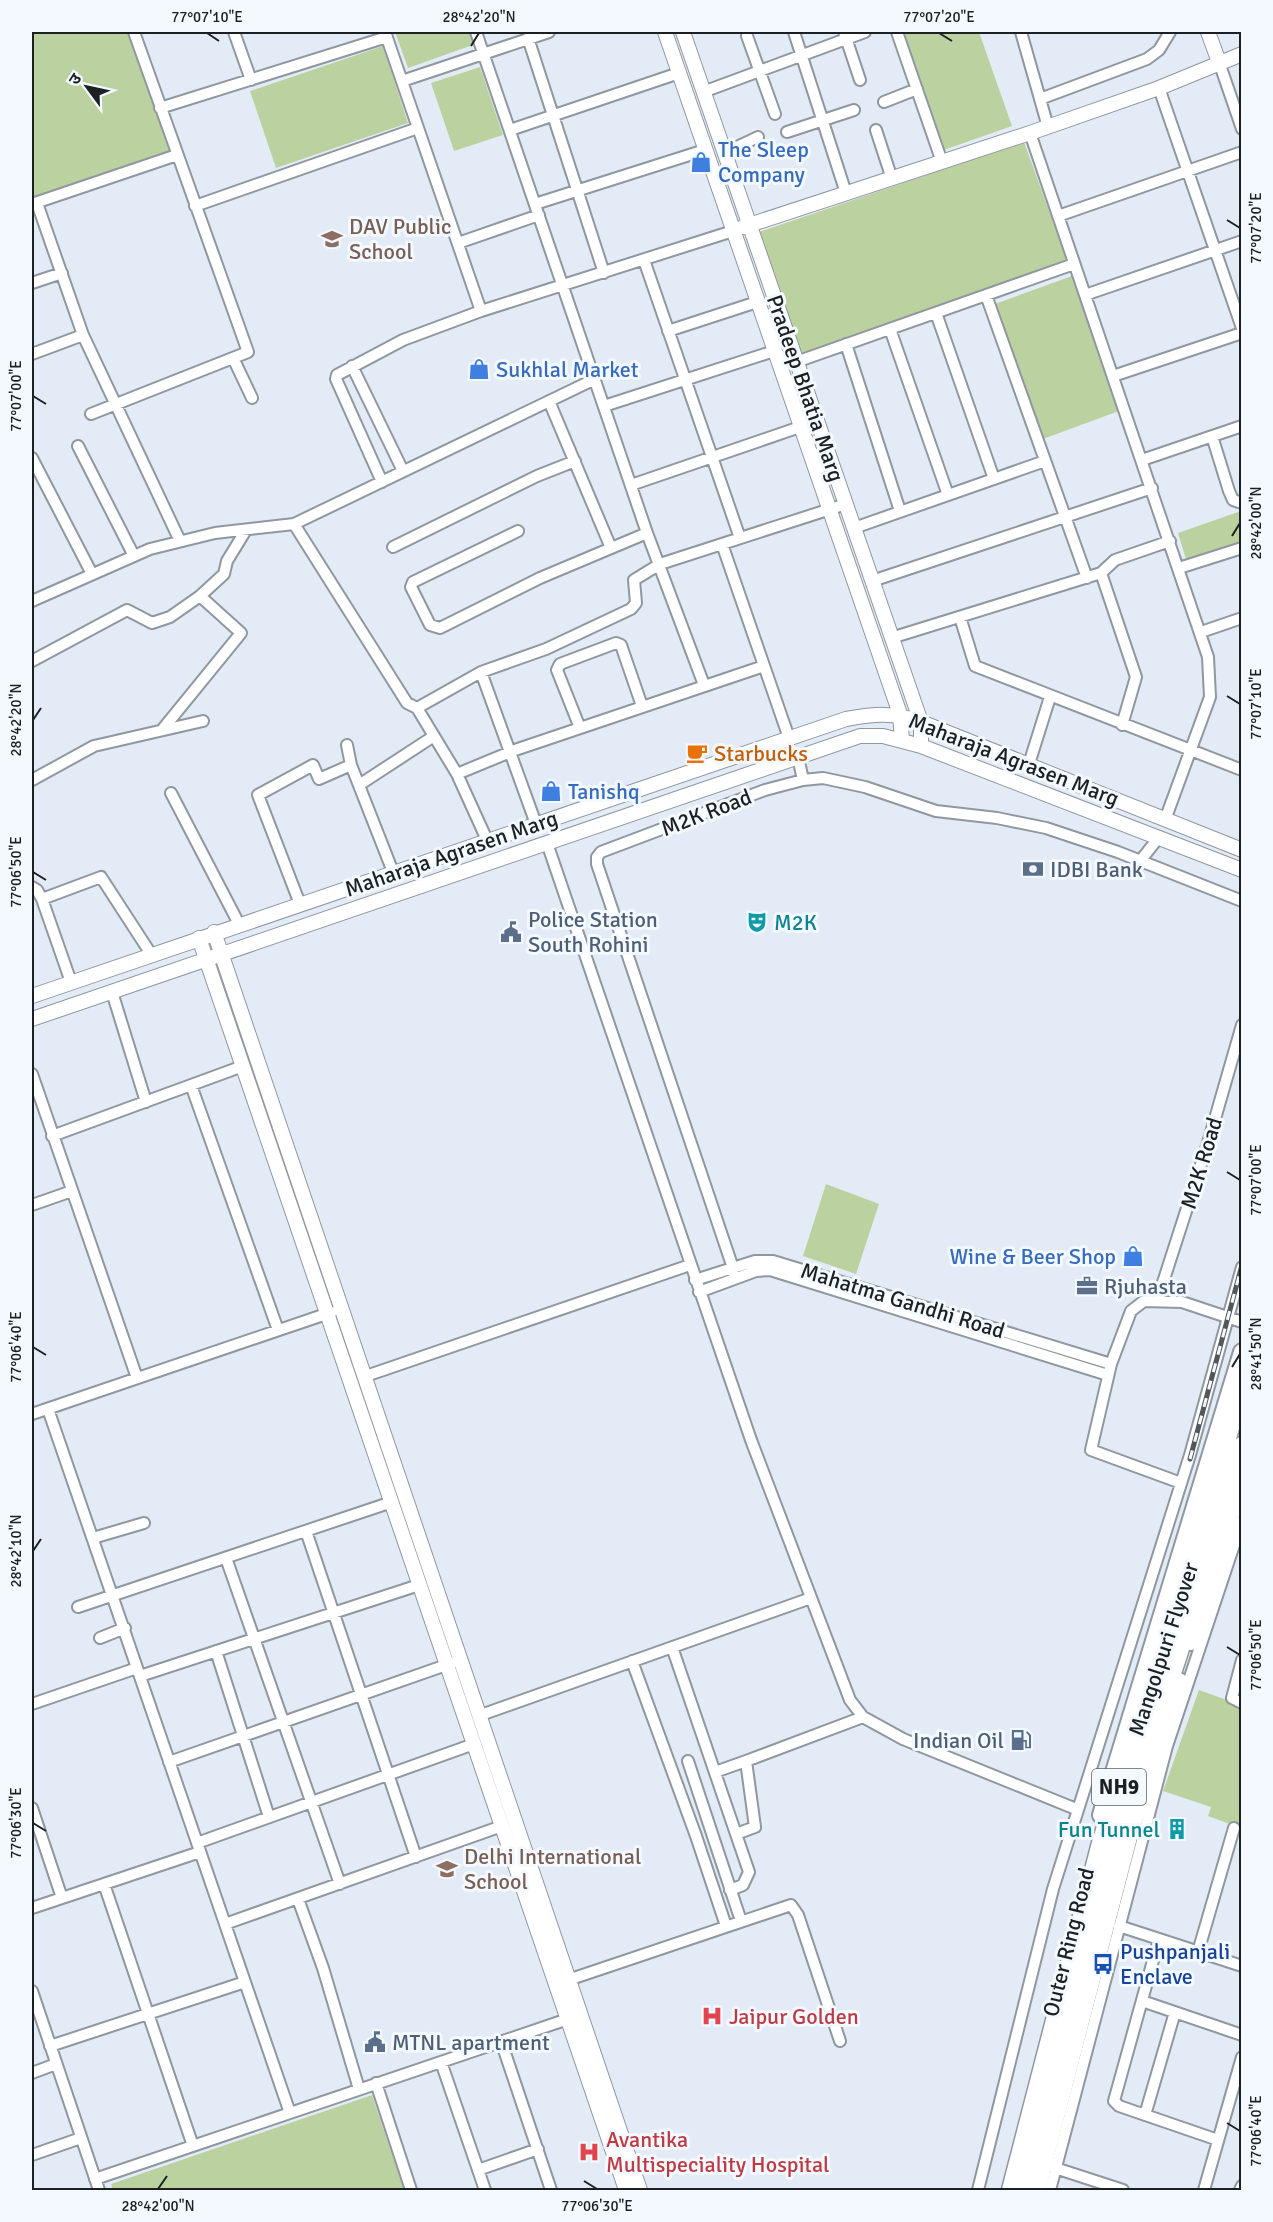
<svg xmlns="http://www.w3.org/2000/svg" width="1273" height="2222" font-family="Signika,'Noto Sans Devanagari',sans-serif">
  <style>
    .green { fill: #bbd2a0 }
    .lines { fill: none; stroke-linecap: round; stroke-linejoin: round }
    .minor-casing { stroke: #8f979f; stroke-width: 14 }
    .tertiary-casing { stroke: #8f979f; stroke-width: 16 }
    .primary-casing { stroke: #8f979f; stroke-width: 20 }
    .trunk-casing { stroke: #8f979f; stroke-width: 21 }
    .minor { stroke: #fff; stroke-width: 10 }
    .tertiary { stroke: #fff; stroke-width: 14 }
    .primary { stroke: #fff; stroke-width: 16 }
    .trunk { stroke: #fff; stroke-width: 18 }
    .rail-casing { stroke: #52575c; stroke-width: 5 }
    .rail { stroke: #f3f9ff; stroke-width: 3; stroke-dasharray: 9; stroke-linecap: butt }
    .ticks { fill: none; stroke: #1c2023; stroke-width: 2 }
    .labels { text-anchor: middle; stroke-width: 6; stroke-linejoin: round; paint-order: stroke }
    .shield { fill: #f3f9ff; stroke: #5c6165; stroke-width: 1.5 }
    .shield-label { font-size: 21px; font-weight: bold; fill: #1c2023 }
    .shop-label { font-size: 22px; fill: #366cbe; stroke: #f3f9ff; text-anchor: start }
    .education-label { font-size: 22px; fill: #785e54; stroke: #f3f9ff; text-anchor: start }
    .street-label { font-size: 22px; fill: #1c2023; stroke: #f3f9ff }
    .food-label { font-size: 22px; fill: #c56008; stroke: #f3f9ff; text-anchor: start }
    .service-label { font-size: 22px; fill: #4e5e75; stroke: #f3f9ff; text-anchor: start }
    .culture-label { font-size: 22px; fill: #0d838f; stroke: #f3f9ff; text-anchor: start }
    .transit-label { font-size: 22px; fill: #164399; stroke: #f3f9ff; text-anchor: start }
    .health-label { font-size: 22px; fill: #be3a42; stroke: #f3f9ff; text-anchor: start }
    .neatline { fill: none; stroke: #1c2023; stroke-width: 2 }
    .ticks-label { font-size: 15px; text-anchor: middle; fill: #1c2023 }
  </style>
  <rect width="100%" height="100%" fill="#e3ecf6"/>
  <path class="green" d="M 32,32 L 129,32 L 171,151 L 32,199 Z
    M 395,32 L 469,32 L 473,45 L 408,68 Z
    M 903,32 L 979,32 L 1012,126 L 944,150 Z
    M 383,46 L 408,123 L 276,168 L 250,91 Z
    M 480,67 L 503,135 L 454,151 L 431,83 Z
    M 1024,142 L 1067,260 L 795,356 L 759,232 Z
    M 1072,276 L 1119,411 L 1043,439 L 995,304 Z
    M 1241,511 L 1241,542 L 1186,559 L 1178,533 Z
    M 826,1184 L 879,1204 L 856,1274 L 803,1256 Z
    M 1199,1690 L 1241,1705 L 1241,1828 L 1208,1816 L 1211,1807 L 1163,1791 Z
    M 372,2095 L 404,2190 L 113,2190 L 111,2184 Z"/>
  <g class="lines">
    <defs>
      <path id="minor" d="M 234,32 L 251,80
        M 385,32 L 481,311
        M 476,32 L 647,533 L 704,685
        M 794,32 L 846,193
        M 844,32 L 860,80
        M 897,32 L 942,162
        M 1021,32 L 1048,127
        M 747,36 L 775,114
        M 528,38 L 604,273
        M 1219,62 L 1242,129
        M 402,81 L 549,32
        M 1159,88 L 1242,328
        M 703,92 L 865,32
        M 1040,99 L 1147,59 L 1159,50 L 1170,32
        M 884,102 L 917,89
        M 160,108 L 387,37
        M 510,130 L 679,73
        M 876,130 L 892,179
        M 787,132 L 854,110
        M 1030,133 L 1208,657 L 1210,697 L 1165,820
        M 724,153 L 758,137
        M 37,203 L 83,335 L 180,541
        M 32,204 L 177,155
        M 535,204 L 705,150
        M 195,206 L 418,128
        M 1058,216 L 1242,152
        M 458,243 L 539,215
        M 644,260 L 740,538
        M 32,283 L 62,273
        M 986,295 L 1087,578
        M 1085,295 L 1242,241
        M 936,313 L 994,479
        M 890,329 L 948,495
        M 668,331 L 757,302
        M 846,344 L 900,511
        M 32,354 L 83,335
        M 234,360 L 252,398
        M 796,362 L 1074,264
        M 352,366 L 403,471
        M 1113,376 L 1242,333
        M 549,401 L 611,548
        M 604,406 L 774,351
        M 91,414 L 248,352 L 134,32
        M 1212,436 L 1229,491 L 1233,500 L 1242,503
        M 78,446 L 134,556
        M 32,458 L 92,574
        M 1142,460 L 1242,426
        M 382,482 L 336,379 L 337,375 L 403,340 L 481,311 L 733,231
        M 631,485 L 800,427
        M 294,524 L 407,703 L 417,708 L 457,774 L 487,840
        M 854,528 L 1045,461
        M 518,531 L 413,582 L 411,587 L 430,625 L 440,628 L 540,578 L 647,533
        M 722,544 L 789,738
        M 393,547 L 537,476 L 575,461
        M 1179,568 L 1242,548
        M 1101,573 L 1136,677 L 1122,725
        M 872,581 L 1152,488
        M 32,601 L 150,549 L 215,533 L 294,524 L 595,379
        M 960,617 L 975,666 L 1242,770
        M 1201,632 L 1242,618
        M 891,638 L 1101,573 L 1115,560 L 1170,541
        M 32,661 L 127,610 L 152,623 L 170,617 L 200,596
        M 481,672 L 536,824
        M 417,708 L 481,672 L 546,649 L 631,609 L 636,603 L 634,580 L 660,564 L 846,504
        M 580,728 L 557,670 L 560,664 L 616,643 L 621,645 L 642,706
        M 162,730 L 241,633 L 200,596 L 224,574 L 227,561 L 246,530
        M 347,745 L 351,765 L 393,872
        M 798,757 L 803,780
        M 1029,764 L 1050,697
        M 457,774 L 515,750 L 764,666
        M 32,780 L 94,746 L 203,721
        M 359,785 L 434,736
        M 171,793 L 239,924
        M 547,843 L 751,1440 L 850,1700 L 863,1717 L 903,1739 L 1076,1809
        M 1141,860 L 1159,837
        M 32,887 L 37,890 L 42,899 L 71,982
        M 42,899 L 101,877 L 151,954
        M 300,904 L 258,795 L 313,765 L 319,779 L 351,765
        M 112,992 L 146,1102
        M 32,1074 L 137,1378
        M 191,1085 L 278,1330
        M 52,1136 L 243,1066
        M 32,1205 L 72,1191
        M 736,1277 L 597,864 L 597,857 L 601,852 L 765,790 L 803,780 L 823,778 L 865,787 L 936,811 L 997,818 L 1046,828 L 1118,852 L 1242,901
        M 695,1280 L 755,1261 L 773,1261 L 1111,1364
        M 699,1292 L 756,1271 L 770,1270 L 1108,1375
        M 1157,1301 L 1208,1143 L 1242,1025
        M 363,1377 L 690,1265
        M 48,1409 L 290,2113
        M 32,1414 L 332,1312
        M 1181,1483 L 1091,1450 L 1111,1364 L 1131,1311 L 1144,1301 L 1182,1302 L 1242,1322
        M 306,1531 L 416,1857
        M 93,1538 L 144,1523
        M 226,1558 L 340,1884
        M 78,1607 L 392,1502
        M 100,1638 L 125,1628
        M 672,1647 L 749,1872 L 743,1885 L 730,1890
        M 216,1651 L 269,1817
        M 1242,1660 L 1232,1698 L 1242,1703
        M 632,1661 L 696,1836 L 726,1926
        M 140,1676 L 419,1585
        M 32,1704 L 137,1668
        M 478,1716 L 811,1598
        M 688,1761 L 741,1921
        M 169,1762 L 452,1663
        M 715,1772 L 746,1761
        M 32,1808 L 62,1898
        M 736,1834 L 755,1827 L 746,1761 L 863,1717
        M 197,1843 L 474,1744
        M 104,1884 L 193,2146
        M 298,1899 L 323,1968 L 359,2089
        M 32,1908 L 200,1852
        M 225,1924 L 502,1826
        M 1119,1926 L 1242,1966
        M 1159,1939 L 1114,2101 L 1119,2106 L 1218,2140
        M 1198,1952 L 1234,1828
        M 562,1982 L 791,1905 L 798,1915 L 840,2041
        M 32,1991 L 99,2190
        M 1142,2001 L 1242,2035
        M 501,2041 L 551,2190
        M 50,2046 L 245,1982
        M 441,2062 L 485,2190
        M 32,2073 L 56,2064
        M 376,2083 L 411,2190
        M 1145,2115 L 1175,2012
        M 32,2155 L 81,2138
        M 1049,2166 L 1123,2190
        M 478,2170 L 538,2149
        M 95,2179 L 574,2017
        M 978,2190 L 1053,1889 L 1190,1455 L 1242,1267
        M 1050,2190 L 1167,1746 L 1242,1521
        M 1204,2190 L 1242,2057
        M 1240,2190 L 1242,2186"/>
      <path id="tertiary" d="M 665,32 L 900,714 L 902,740
        M 683,32 L 921,722 L 921,746
        M 1208,32 L 1219,62
        M 743,227 L 1030,133 L 1159,88 L 1242,54
        M 214,932 L 640,2190
        M 199,938 L 626,2190
        M 32,996 L 846,719 C 874,714 894,712 921,722 L 1242,850
        M 32,1019 L 860,736 L 883,736 L 921,746 L 1242,870"/>
      <path id="primary" d="M 1191,1642 L 1242,1480
        M 1101,1815 L 1242,1352
        M 1037,2190 L 1130,1833 L 1179,1681"/>
      <path id="trunk" d="M 1011,2190 L 1101,1843 L 1191,1560 L 1242,1387
        M 1027,2190 L 1114,1846 L 1177,1658 L 1242,1446"/>
    </defs>
    <use href="#minor" class="minor-casing"/>
    <use href="#tertiary" class="tertiary-casing"/>
    <use href="#primary" class="primary-casing"/>
    <use href="#trunk" class="trunk-casing"/>
    <use href="#minor" class="minor"/>
    <use href="#tertiary" class="tertiary"/>
    <use href="#primary" class="primary"/>
    <use href="#trunk" class="trunk"/>
    <defs>
      <path id="rail" d="M 1190,1459 L 1242,1265"/>
    </defs>
    <use href="#rail" class="rail-casing"/>
    <use href="#rail" class="rail"/>
  </g>
  <path class="ticks" d="M 207,33 L 219,41M 939,33 L 952,41M 471,46 L 479,33M 1227,220 L 1240,228M 33,396 L 46,404M 1232,536 L 1240,523M 1227,696 L 1240,704M 33,720 L 41,708M 33,872 L 46,880M 1227,1172 L 1240,1180M 33,1347 L 46,1355M 1232,1367 L 1240,1354M 33,1551 L 41,1539M 1227,1647 L 1240,1655M 33,1823 L 46,1831M 1227,2123 L 1240,2131M 584,2181 L 597,2189M 158,2189 L 167,2176"/>
  <defs>
    <symbol id="shop-bare" viewBox="-9 -9 18 18"><path d="M-5-2.5h2.3a2.7 3.5 0 0 1 5.4 0H5L5.5 6h-11ZM-1.5-2.5h3a1.5 2.3 0 0 0-3 0Z" fill="#3f7fe0" stroke="#f3f9ff" stroke-width="2.5" paint-order="stroke"/></symbol>
    <symbol id="school-bare" viewBox="-9 -9 18 18"><path d="M0-5L7-2L0 1L-7-2ZM-4 1L0 2.5L4 1V4Q0 6-4 4Z" fill="#8d6e63" stroke="#f3f9ff" stroke-width="2.5" paint-order="stroke"/></symbol>
    <symbol id="cafe-bare" viewBox="-9 -9 18 18"><path d="M-5.5-4.5H6V0H3Q3 3.5 0 3.5H-2.5Q-5.5 3.5-5.5 0ZM3-3.2v2h1.7v-2ZM-6 4.5H4V6H-6Z" fill="#e8710a" stroke="#f3f9ff" stroke-width="2.5" paint-order="stroke"/></symbol>
    <symbol id="bank-bare" viewBox="-9 -9 18 18"><path d="M-6-4H6V4H-6ZM0-2.3a2.3 2.3 0 1 0 0 4.6a2.3 2.3 0 1 0 0-4.6Z" fill="#5c6f8a" stroke="#f3f9ff" stroke-width="2.5" paint-order="stroke"/></symbol>
    <symbol id="theatre-bare" viewBox="-9 -9 18 18"><path d="M-5-5.5Q0-4 5-5.5V0Q5 5 0 6Q-5 5-5 0ZM-3.3-2.5H-1v1.5H-3.3ZM1-2.5H3.3v1.5H1ZM-2.8 1Q0 5.5 2.8 1Z" fill="#0f9aa8" stroke="#f3f9ff" stroke-width="2.5" paint-order="stroke"/></symbol>
    <symbol id="civic-bare" viewBox="-9 -9 18 18"><path d="M-.6-6.5H3V-4.5H.6V-3L4-1V1h2V6H-6V1h2V-1L-.6-3ZM-1.2 2.5V6h2.4V2.5Z" fill="#5c6f8a" stroke="#f3f9ff" stroke-width="2.5" paint-order="stroke"/></symbol>
    <symbol id="office-bare" viewBox="-9 -9 18 18"><path d="M-6-3h4V-5.5h4V-3h4V5H-6ZM-1-4.5V-3h2v-1.5ZM-6 0V1H6V0Z" fill="#5c6f8a" stroke="#f3f9ff" stroke-width="2.5" paint-order="stroke"/></symbol>
    <symbol id="fuel-bare" viewBox="-9 -9 18 18"><path d="M-5.5-6h7V0h2V4h1.3V-2.5L3-4.5l.8-.8L6-3V5H2.5V1h-1V6h-7ZM-4.2-4.7v3.2H.2V-4.7Z" fill="#5c6f8a" stroke="#f3f9ff" stroke-width="2.5" paint-order="stroke"/></symbol>
    <symbol id="building-bare" viewBox="-9 -9 18 18"><path d="M-4-6H4V6H1V3H-1V6H-4ZM-2.5-4.3h1.7v1.8h-1.7ZM.8-4.3h1.7v1.8H.8ZM-2.5-1h1.7V.8h-1.7ZM.8-1h1.7V.8H.8Z" fill="#0f9aa8" stroke="#f3f9ff" stroke-width="2.5" paint-order="stroke"/></symbol>
    <symbol id="bus-bare" viewBox="-9 -9 18 18"><path d="M-5-6H5V4H4V6H2V4H-2V6H-4V4H-5ZM-3.5-4V0h7V-4ZM-3.5 1.2v1.5H-2V1.2ZM2 1.2v1.5H3.5V1.2Z" fill="#1a4fb4" stroke="#f3f9ff" stroke-width="2.5" paint-order="stroke"/></symbol>
    <symbol id="hospital-bare" viewBox="-9 -9 18 18"><path d="M-5-5h3v3.5h4V-5h3V5h-3V1.5h-4V5h-3Z" fill="#e0444e" stroke="#f3f9ff" stroke-width="2.5" paint-order="stroke"/></symbol>
  </defs>
  <g fill-rule="evenodd">
    <use href="#shop-bare" x="686" y="147" width="30" height="30"/>
    <use href="#school-bare" x="317" y="224" width="30" height="30"/>
    <use href="#shop-bare" x="464" y="354" width="30" height="30"/>
    <use href="#cafe-bare" x="682" y="738" width="30" height="30"/>
    <use href="#shop-bare" x="536" y="776" width="30" height="30"/>
    <use href="#bank-bare" x="1018" y="854" width="30" height="30"/>
    <use href="#theatre-bare" x="742" y="907" width="30" height="30"/>
    <use href="#civic-bare" x="496" y="917" width="30" height="30"/>
    <use href="#shop-bare" x="1118" y="1241" width="30" height="30"/>
    <use href="#office-bare" x="1072" y="1271" width="30" height="30"/>
    <use href="#fuel-bare" x="1006" y="1725" width="30" height="30"/>
    <use href="#building-bare" x="1162" y="1814" width="30" height="30"/>
    <use href="#school-bare" x="432" y="1854" width="30" height="30"/>
    <use href="#bus-bare" x="1088" y="1949" width="30" height="30"/>
    <use href="#hospital-bare" x="697" y="2001" width="30" height="30"/>
    <use href="#civic-bare" x="360" y="2027" width="30" height="30"/>
    <use href="#hospital-bare" x="574" y="2137" width="30" height="30"/>
  </g>
  <g class="labels">
    <rect class="shield" x="1092" y="1769" width="54" height="36" rx="4.5"/>
    <g class="shield-label">
      <text x="1119" y="1794">NH9</text>
    </g>
    <g class="shop-label">
      <text x="718" y="157">The Sleep<tspan x="718" dy="25">Company</tspan></text>
      <text x="496" y="377">Sukhlal Market</text>
      <text x="568" y="799">Tanishq</text>
      <text x="1116" y="1264" text-anchor="end">Wine &amp; Beer Shop</text>
    </g>
    <g class="education-label">
      <text x="349" y="234">DAV Public<tspan x="349" dy="25">School</tspan></text>
      <text x="464" y="1864">Delhi International<tspan x="464" dy="25">School</tspan></text>
    </g>
    <g class="street-label">
      <text transform="translate(806 388) rotate(71)" y="8">Pradeep Bhatia Marg</text>
      <text transform="translate(1014 759) rotate(21)" y="8">Maharaja Agrasen Marg</text>
      <text transform="translate(706 812) rotate(-21)" y="8">M2K Road</text>
      <text transform="translate(451 853) rotate(-19)" y="8">Maharaja Agrasen Marg</text>
      <text transform="translate(1201 1163) rotate(-73)" y="8">M2K Road</text>
      <text transform="translate(903 1300) rotate(17)" y="8">Mahatma Gandhi Road</text>
      <text transform="translate(1163 1649) rotate(-72)" y="8">Mangolpuri Flyover</text>
      <text transform="translate(1068 1942) rotate(-76)" y="8">Outer Ring Road</text>
    </g>
    <g class="food-label">
      <text x="714" y="761">Starbucks</text>
    </g>
    <g class="service-label">
      <text x="1050" y="877">IDBI Bank</text>
      <text x="528" y="927">Police Station<tspan x="528" dy="25">South Rohini</tspan></text>
      <text x="1104" y="1294">Rjuhasta</text>
      <text x="1004" y="1748" text-anchor="end">Indian Oil</text>
      <text x="392" y="2050">MTNL apartment</text>
    </g>
    <g class="culture-label">
      <text x="774" y="930">M2K</text>
      <text x="1160" y="1837" text-anchor="end">Fun Tunnel</text>
    </g>
    <g class="transit-label">
      <text x="1120" y="1959">Pushpanjali<tspan x="1120" dy="25">Enclave</tspan></text>
    </g>
    <g class="health-label">
      <text x="729" y="2024">Jaipur Golden</text>
      <text x="606" y="2147">Avantika<tspan x="606" dy="25">Multispeciality Hospital</tspan></text>
    </g>
  </g>
  <rect width="1273" height="2222" fill="none" stroke="#f3f9ff" stroke-width="66"/>
  <g transform="translate(87 87) rotate(303)" stroke="#f3f9ff" stroke-width="4.5" paint-order="stroke">
  <path d="M0-4.5L10 22L0 15L-10 22Z" fill="#1c2023"/>
  <text y="-9" font-size="16" font-weight="bold" text-anchor="middle" fill="#1c2023">उ</text>
  </g>
  <rect x="33" y="33" width="1207" height="2156" class="neatline"/>
  <g class="ticks-label">
    <text x="207" y="22">77°07'10"E</text>
    <text x="479" y="22">28°42'20"N</text>
    <text x="939" y="22">77°07'20"E</text>
    <text transform="translate(1256 228) rotate(-90)" y="5">77°07'20"E</text>
    <text transform="translate(16 396) rotate(-90)" y="5">77°07'00"E</text>
    <text transform="translate(1256 523) rotate(-90)" y="5">28°42'00"N</text>
    <text transform="translate(1256 704) rotate(-90)" y="5">77°07'10"E</text>
    <text transform="translate(16 720) rotate(-90)" y="5">28°42'20"N</text>
    <text transform="translate(16 872) rotate(-90)" y="5">77°06'50"E</text>
    <text transform="translate(1256 1180) rotate(-90)" y="5">77°07'00"E</text>
    <text transform="translate(16 1347) rotate(-90)" y="5">77°06'40"E</text>
    <text transform="translate(1256 1354) rotate(-90)" y="5">28°41'50"N</text>
    <text transform="translate(16 1551) rotate(-90)" y="5">28°42'10"N</text>
    <text transform="translate(1256 1655) rotate(-90)" y="5">77°06'50"E</text>
    <text transform="translate(16 1823) rotate(-90)" y="5">77°06'30"E</text>
    <text transform="translate(1256 2131) rotate(-90)" y="5">77°06'40"E</text>
    <text x="158" y="2211">28°42'00"N</text>
    <text x="597" y="2211">77°06'30"E</text>
  </g>
</svg>
